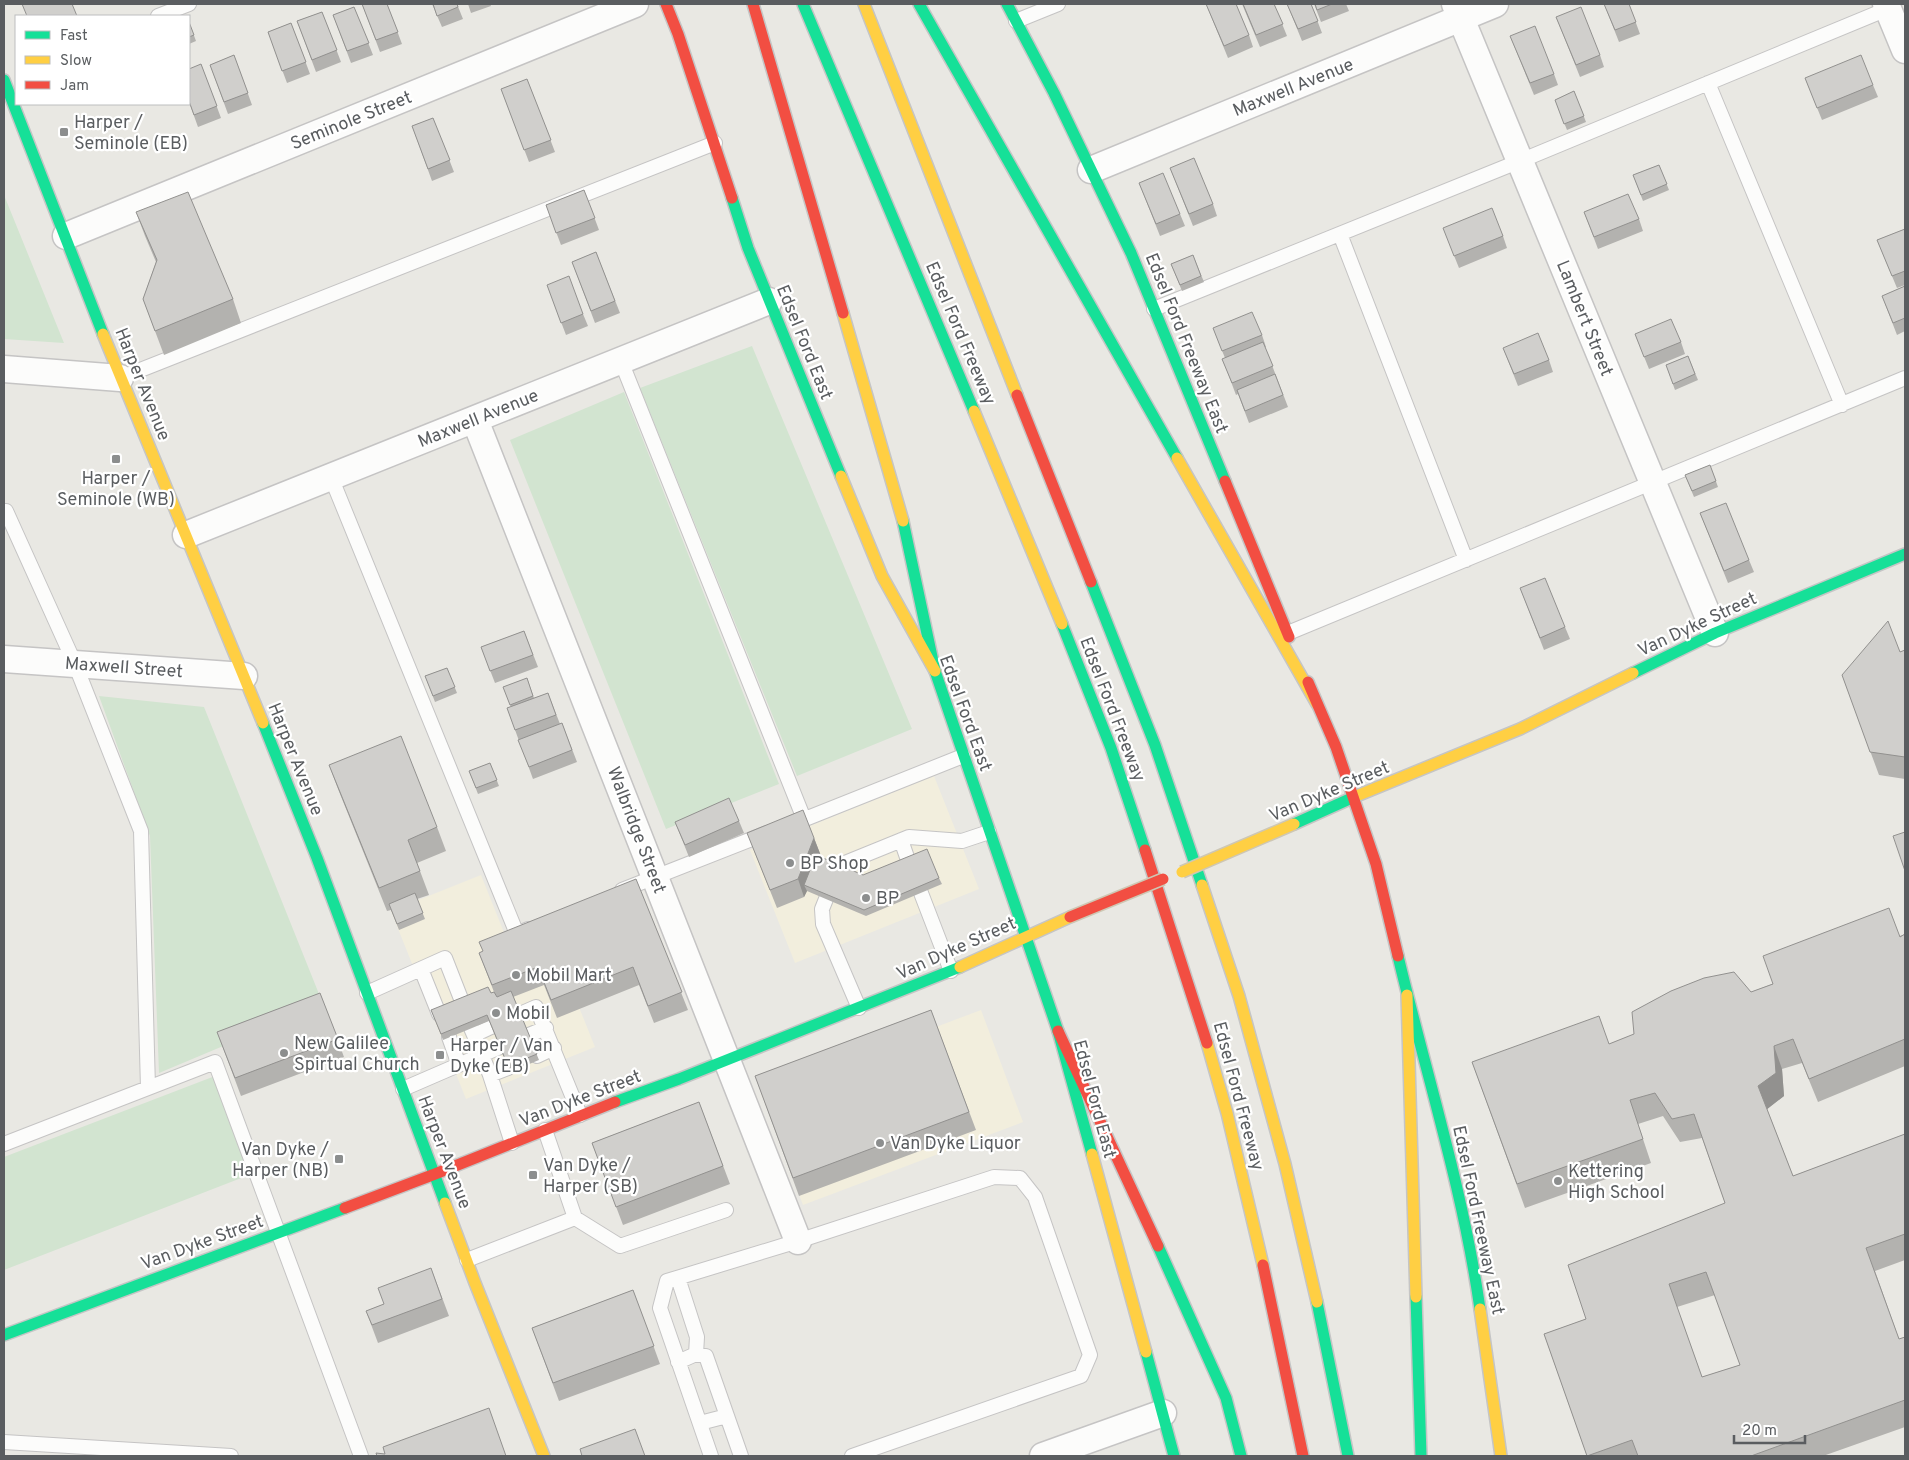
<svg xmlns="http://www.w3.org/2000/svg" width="1909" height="1460" font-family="Overpass,sans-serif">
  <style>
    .commercial { fill: #f2eedd }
    .green { fill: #d2e4d0 }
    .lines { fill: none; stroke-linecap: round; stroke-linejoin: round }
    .lane-casing { stroke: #c5c4c4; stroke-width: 16 }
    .street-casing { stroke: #c5c4c4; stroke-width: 29 }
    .fast-casing { stroke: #c5c5c5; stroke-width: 14 }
    .slow-casing { stroke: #c5c5c5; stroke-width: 14 }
    .jam-casing { stroke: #c5c5c5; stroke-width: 14 }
    .lane { stroke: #fcfcfb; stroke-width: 14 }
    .street { stroke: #fcfcfb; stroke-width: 26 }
    .fast { stroke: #16e098; stroke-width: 11 }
    .slow { stroke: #ffcf43; stroke-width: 11 }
    .jam { stroke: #f24e42; stroke-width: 11 }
    .slow-bridge-casing { stroke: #cec7b4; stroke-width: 14; stroke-linecap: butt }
    .jam-bridge-casing { stroke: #cec7b4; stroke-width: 14; stroke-linecap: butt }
    .slow-bridge { stroke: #ffcf43; stroke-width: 11 }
    .jam-bridge { stroke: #f24e42; stroke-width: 11 }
    .wall { fill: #b3b2af; fill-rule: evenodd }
    .shaded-wall { fill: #92918f }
    .building { fill: #d0cfcc; stroke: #92918f; fill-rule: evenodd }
    .poi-dot { fill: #8c8e8e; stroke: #fff; stroke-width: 2 }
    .labels { text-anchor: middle; stroke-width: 4.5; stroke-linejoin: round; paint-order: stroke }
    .street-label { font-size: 18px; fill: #5a5d60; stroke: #fff }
    .poi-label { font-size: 18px; fill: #5a5d60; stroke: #fff; text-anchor: start }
  </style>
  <rect width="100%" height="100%" fill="#e9e8e3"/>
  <path class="commercial" d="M 934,776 L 979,889 L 795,963 L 750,850 Z
    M 481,875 L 509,945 L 548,930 L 595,1047 L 466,1099 L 391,911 Z
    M 981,1010 L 1023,1122 L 803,1205 L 761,1093 Z"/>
  <path class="green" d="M 4,195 L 64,343 L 4,339 Z
    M 752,346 L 912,729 L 797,776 L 640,388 Z
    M 624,392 L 779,784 L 666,829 L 510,440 Z
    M 99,696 L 204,707 L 323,1004 L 159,1073 L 150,836 Z
    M 215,1076 L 249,1175 L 4,1270 L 4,1157 Z"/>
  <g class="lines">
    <defs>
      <path id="lane" d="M 158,16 L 189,4
        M 1016,21 L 1058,4
        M 1708,83 L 1842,405
        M 1340,234 L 1466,560
        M 1154,309 L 1520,161 L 1892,7
        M 621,361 L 804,819
        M 120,378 L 715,143
        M 331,477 L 517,934 L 528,929
        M 4,511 L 6,511 L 75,664 L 141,831 L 148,1088
        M 1288,633 L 1905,378
        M 790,825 L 963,756
        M 901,840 L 909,863
        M 836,869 L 845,863 L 909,837 L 962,841 L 989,832
        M 622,890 L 767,833
        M 921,893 L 951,971
        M 826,899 L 822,909 L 823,924 L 859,1008
        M 421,969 L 439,1014
        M 367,993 L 445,958 L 463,1004
        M 520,1014 L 536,1007 L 580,1115
        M 471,1028 L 474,1035 L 491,1027
        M 474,1035 L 490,1075 L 508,1068
        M 529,1035 L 546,1028
        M 449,1037 L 459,1065
        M 537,1056 L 554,1048
        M 490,1075 L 512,1143
        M 403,1089 L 500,1047
        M 4,1144 L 215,1062 L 361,1456
        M 575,1218 L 620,1246 L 726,1210
        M 467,1260 L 575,1218 L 545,1130
        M 678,1278 L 697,1337 L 696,1354
        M 678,1362 L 696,1354 L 706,1356 L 727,1416
        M 700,1423 L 727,1416 L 741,1456
        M 4,1442 L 231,1456
        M 711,1456 L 660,1308 L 667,1281 L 798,1241 L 994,1177 L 1020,1178 L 1035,1197 L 1090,1355 L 1081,1376 L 852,1456"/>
      <path id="street" d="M 1455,4 L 1715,633
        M 1886,4 L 1905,50
        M 1091,170 L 1495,4
        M 66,236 L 635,4
        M 4,369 L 120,378
        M 475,420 L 798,1241
        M 186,535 L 769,301
        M 4,659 L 244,676
        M 1043,1456 L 1163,1413"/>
      <path id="fast" d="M 803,4 L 974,411
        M 919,4 L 1177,458
        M 1007,4 L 1054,93 L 1131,253 L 1225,481
        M 4,80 L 103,334
        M 732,198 L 748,248 L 841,476
        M 903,521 L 935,671
        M 1091,582 L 1155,745 L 1202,885
        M 1062,624 L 1111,748 L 1145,850
        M 935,671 L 1058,1031 L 1092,1154
        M 1633,673 L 1715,633 L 1905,554
        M 263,723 L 317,858 L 445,1203
        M 1294,824 L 1354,797
        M 1398,956 C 1426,1074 1463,1189 1480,1309
        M 615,1102 L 679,1079 L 960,967
        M 1158,1246 L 1226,1398 L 1241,1456
        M 1416,1297 L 1421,1456
        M 1317,1302 L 1348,1456
        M 4,1335 L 345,1208
        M 1146,1352 L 1174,1456"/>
      <path id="slow" d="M 864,4 L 1017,395
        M 843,313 L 903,521
        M 103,334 L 263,723
        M 974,411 L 1062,624
        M 1177,458 L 1317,704
        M 841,476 L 882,576 L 935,671
        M 1354,797 L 1520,729 L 1633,673
        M 1202,885 L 1239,996 L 1285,1164 L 1317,1302
        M 960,967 L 1070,917
        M 1407,995 L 1416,1297
        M 1207,1043 L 1227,1113 L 1263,1265
        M 1092,1154 L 1146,1352
        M 445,1203 L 475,1283 L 544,1456
        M 1480,1309 L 1501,1456"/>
      <path id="jam" d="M 666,4 L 678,34 L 732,198
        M 753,4 L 843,313
        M 1017,395 L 1091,582
        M 1225,481 L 1289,637
        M 1308,682 L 1336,747 L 1376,864 L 1398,956
        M 1145,850 L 1207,1043
        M 1058,1031 L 1158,1246
        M 345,1208 L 435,1174 L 615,1102
        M 1263,1265 L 1303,1456"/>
    </defs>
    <use href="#lane" class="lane-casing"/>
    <use href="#street" class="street-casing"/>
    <use href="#fast" class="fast-casing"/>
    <use href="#slow" class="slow-casing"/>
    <use href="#jam" class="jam-casing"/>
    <use href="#lane" class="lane"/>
    <use href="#street" class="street"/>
    <use href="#fast" class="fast"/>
    <use href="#slow" class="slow"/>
    <use href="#jam" class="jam"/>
    <defs>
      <path id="slow-bridge" d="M 1182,872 L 1294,824"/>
      <path id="jam-bridge" d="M 1070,917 L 1163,879"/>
    </defs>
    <use href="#slow-bridge" class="slow-bridge-casing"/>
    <use href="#jam-bridge" class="jam-bridge-casing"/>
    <use href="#slow-bridge" class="slow-bridge"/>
    <use href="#jam-bridge" class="jam-bridge"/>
  </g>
  <path class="wall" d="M 362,4 L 387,4 L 402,44 L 380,52 Z
    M 432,4 L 457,4 L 463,19 L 442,27 Z
    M 468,4 L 490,4 L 491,6 L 471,13 Z
    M 1206,4 L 1249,35 L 1253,47 L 1228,58 Z
    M 1242,4 L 1274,4 L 1287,36 L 1260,47 Z
    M 1287,4 L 1311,4 L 1322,33 L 1302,41 Z
    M 1314,4 L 1346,4 L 1349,11 L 1321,22 Z
    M 1604,4 L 1629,4 L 1640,34 L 1619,42 Z
    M 354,7 L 373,55 L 351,63 L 333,15 Z
    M 322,12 L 341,62 L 316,72 L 297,21 Z
    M 1556,17 L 1600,55 L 1604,67 L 1580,77 Z
    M 189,22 L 196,41 L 189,44 Z
    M 291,23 L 310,74 L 287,83 L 268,32 Z
    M 1510,36 L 1554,74 L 1558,85 L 1534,95 Z
    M 234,55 L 252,105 L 228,114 L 210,65 Z
    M 201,64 L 221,118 L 198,127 L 189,102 Z
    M 1805,78 L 1873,85 L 1878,97 L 1822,120 Z
    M 527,79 L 555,152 L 529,162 L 501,89 Z
    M 1574,91 L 1586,122 L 1567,130 L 1555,100 Z
    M 433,118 L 454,172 L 432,181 L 412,126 Z
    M 1659,165 L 1669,190 L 1643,201 L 1633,175 Z
    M 1170,168 L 1213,204 L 1217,216 L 1193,226 Z
    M 1139,183 L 1180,214 L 1185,226 L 1160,236 Z
    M 584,190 L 599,230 L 561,245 L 546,205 Z
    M 136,212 L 233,299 L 241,323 L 164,355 L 143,299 L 156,262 L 145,236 Z
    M 1584,212 L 1639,219 L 1643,231 L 1598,249 Z
    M 1443,228 L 1503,236 L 1507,248 L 1459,268 Z
    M 1905,229 L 1905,285 L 1897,288 L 1877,240 Z
    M 596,252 L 620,313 L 595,323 L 572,262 Z
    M 1193,255 L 1204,282 L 1182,291 L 1171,264 Z
    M 547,285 L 583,314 L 588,326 L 566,335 Z
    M 1905,286 L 1905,331 L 1897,335 L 1882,296 Z
    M 1213,328 L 1262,335 L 1266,347 L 1265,347 L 1288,407 L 1249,423 L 1238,394 L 1236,395 L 1227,371 L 1222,359 L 1225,358 Z
    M 1635,334 L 1681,342 L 1685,354 L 1649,369 Z
    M 1503,348 L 1549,360 L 1553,372 L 1518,386 Z
    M 1688,356 L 1698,380 L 1675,390 L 1666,365 Z
    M 1710,465 L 1718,487 L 1694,497 L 1685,475 Z
    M 1700,513 L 1749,560 L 1754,572 L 1728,583 Z
    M 1520,588 L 1565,627 L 1570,639 L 1544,650 Z
    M 524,631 L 538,667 L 495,683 L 481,647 Z
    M 1905,650 L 1905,779 L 1879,775 L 1842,675 Z
    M 447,668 L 457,693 L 435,702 L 425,676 Z
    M 527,678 L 534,698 L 548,693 L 560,724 L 562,723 L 577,762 L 533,779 L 507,708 L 511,707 L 503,687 Z
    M 490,763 L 499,786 L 478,794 L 469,771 Z
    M 329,765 L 437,827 L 446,851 L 417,863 L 429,895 L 417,899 L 425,919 L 399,930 L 391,910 L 387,911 L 338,789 Z
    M 739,821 L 744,833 L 689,857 L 675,822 Z
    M 747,833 L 814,838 L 821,856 L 820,857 L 863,875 L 939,878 L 942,884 L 866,916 L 807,891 L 804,897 L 777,908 Z
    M 636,879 L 688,1010 L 654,1023 L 639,985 L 557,1018 L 544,985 L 513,997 L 539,1060 L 510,1072 L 489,1021 L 443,1040 L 431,1010 L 494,992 L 479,953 Z
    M 1905,934 L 1905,1066 L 1818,1102 L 1802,1063 L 1782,1069 L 1784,1096 L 1767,1109 L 1793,1176 L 1905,1134 L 1905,1260 L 1875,1271 L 1899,1339 L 1905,1337 L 1905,1427 L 1823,1456 L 1587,1456 L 1544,1334 L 1586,1319 L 1725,1203 L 1702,1138 L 1680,1142 L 1663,1116 L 1638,1124 L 1651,1163 L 1525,1208 L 1472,1062 L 1609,1044 L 1751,992 ZM 1715,1295 L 1740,1365 L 1702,1377 L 1677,1307 Z
    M 320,993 L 344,1057 L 241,1096 L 217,1032 Z
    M 931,1010 L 976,1130 L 799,1196 L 755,1076 Z
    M 699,1102 L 730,1184 L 623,1225 L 592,1143 Z
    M 431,1268 L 449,1316 L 378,1343 L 366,1311 L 384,1304 Z
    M 633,1290 L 660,1364 L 559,1401 L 532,1328 Z"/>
  <path class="shaded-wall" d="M 814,838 L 821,856 L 808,887 L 804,885 L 807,891 L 804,897 L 798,879 Z
    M 1774,1046 L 1782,1069 L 1784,1096 L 1766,1110 L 1758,1086 Z"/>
  <path class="building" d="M 22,4 L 72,4 L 77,16 L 27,16 Z
    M 362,4 L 387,4 L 398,32 L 376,40 Z
    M 433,4 L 457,4 L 458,7 L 437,16 Z
    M 1206,4 L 1236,4 L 1249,35 L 1224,46 Z
    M 1243,4 L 1274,4 L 1283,24 L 1256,35 Z
    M 1287,4 L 1311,4 L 1318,21 L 1298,29 Z
    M 1315,4 L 1332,4 L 1317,10 Z
    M 1604,4 L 1629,4 L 1636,22 L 1615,30 Z
    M 354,7 L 369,43 L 347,51 L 333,15 Z
    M 1581,7 L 1600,55 L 1576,65 L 1556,17 Z
    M 322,12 L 337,50 L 312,60 L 297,21 Z
    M 189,22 L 194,35 L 189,37 Z
    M 291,23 L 306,62 L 282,71 L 268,32 Z
    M 1535,26 L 1554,74 L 1530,83 L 1510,36 Z
    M 234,55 L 248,93 L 224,102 L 210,65 Z
    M 1861,55 L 1873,85 L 1817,108 L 1805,78 Z
    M 201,64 L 217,106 L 194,115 L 189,101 L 189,69 Z
    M 527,79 L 551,140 L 524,150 L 501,89 Z
    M 1574,91 L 1584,116 L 1564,124 L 1555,100 Z
    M 433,118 L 450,160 L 428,169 L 412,126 Z
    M 1194,158 L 1213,204 L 1189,214 L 1170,168 Z
    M 1659,165 L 1667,184 L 1641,195 L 1633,175 Z
    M 1163,173 L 1180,214 L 1156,224 L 1139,183 Z
    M 584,190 L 595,218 L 556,233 L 546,205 Z
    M 188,192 L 233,299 L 155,331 L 143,299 L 157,260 L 136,212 Z
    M 1628,194 L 1639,219 L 1594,237 L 1584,212 Z
    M 1492,208 L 1503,236 L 1454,256 L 1443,228 Z
    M 1905,229 L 1905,271 L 1892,276 L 1877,240 Z
    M 596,252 L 615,301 L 591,311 L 572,262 Z
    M 1193,255 L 1201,276 L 1180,285 L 1171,264 Z
    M 569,276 L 583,314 L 561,323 L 547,285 Z
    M 1905,286 L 1905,318 L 1893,323 L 1882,296 Z
    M 1252,312 L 1262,335 L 1222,351 L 1213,328 Z
    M 1671,319 L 1681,342 L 1644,357 L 1635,334 Z
    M 1538,333 L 1549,360 L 1514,374 L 1503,348 Z
    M 1263,342 L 1273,366 L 1232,383 L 1222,359 Z
    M 1688,356 L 1695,374 L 1673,384 L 1666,365 Z
    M 1275,374 L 1283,395 L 1245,411 L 1237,390 Z
    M 1710,465 L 1716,481 L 1692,491 L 1685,475 Z
    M 1726,503 L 1749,560 L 1724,571 L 1700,513 Z
    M 1545,578 L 1565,627 L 1540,638 L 1520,588 Z
    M 1888,621 L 1900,652 L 1905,650 L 1905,757 L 1870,752 L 1842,675 Z
    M 524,631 L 533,655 L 490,671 L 481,647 Z
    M 447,668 L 455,687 L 433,696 L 425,676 Z
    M 527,678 L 533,696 L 510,705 L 503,687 Z
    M 548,693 L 556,715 L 515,730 L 507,708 Z
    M 562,723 L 572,750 L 529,767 L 518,740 Z
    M 401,736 L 437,827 L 408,840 L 420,871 L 379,888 L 329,765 Z
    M 490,763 L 497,780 L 476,788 L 469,771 Z
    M 729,798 L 739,821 L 685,845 L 675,822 Z
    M 803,810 L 814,838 L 798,879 L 770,890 L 747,833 Z
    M 1905,832 L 1905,871 L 1893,836 Z
    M 927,849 L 939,878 L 864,910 L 804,885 L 816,855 L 863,875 Z
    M 636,879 L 682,992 L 648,1006 L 633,967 L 551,1000 L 538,967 L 492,985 L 479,953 L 483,951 L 479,942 Z
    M 415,893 L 423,913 L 397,924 L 389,904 Z
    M 1889,908 L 1900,937 L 1905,934 L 1905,1039 L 1809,1079 L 1793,1039 L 1774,1046 L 1776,1073 L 1758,1086 L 1793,1176 L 1905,1134 L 1905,1234 L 1866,1248 L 1899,1339 L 1905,1337 L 1905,1400 L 1751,1456 L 1638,1456 L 1632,1440 L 1587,1456 L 1544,1334 L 1586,1319 L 1568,1265 L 1725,1203 L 1694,1114 L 1672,1119 L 1655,1093 L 1630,1100 L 1643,1139 L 1517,1184 L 1472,1062 L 1599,1016 L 1609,1044 L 1634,1034 L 1632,1012 L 1671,991 L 1704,978 L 1734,972 L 1751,992 L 1773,984 L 1763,956 ZM 1706,1272 L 1740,1365 L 1702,1377 L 1669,1284 Z
    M 488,987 L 491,993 L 494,992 L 497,997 L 511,991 L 537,1054 L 508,1066 L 487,1015 L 441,1034 L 431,1010 Z
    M 320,993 L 338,1039 L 235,1078 L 217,1032 Z
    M 931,1010 L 969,1112 L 793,1178 L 755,1076 Z
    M 699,1102 L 723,1166 L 616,1207 L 592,1143 Z
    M 431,1268 L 442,1299 L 372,1325 L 366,1311 L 384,1304 L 378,1288 Z
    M 633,1290 L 654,1346 L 553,1383 L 532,1328 Z
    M 489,1408 L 506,1456 L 377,1456 L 376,1453 L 385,1454 L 383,1447 Z
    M 635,1429 L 645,1456 L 582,1456 L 580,1449 Z"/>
  <g class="poi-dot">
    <rect x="59" y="127" width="10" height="10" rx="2.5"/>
    <rect x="111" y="454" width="10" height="10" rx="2.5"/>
    <circle cx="790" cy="863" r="5"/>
    <circle cx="866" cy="898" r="5"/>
    <circle cx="516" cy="975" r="5"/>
    <circle cx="496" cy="1013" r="5"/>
    <circle cx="284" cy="1053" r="5"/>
    <rect x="435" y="1050" width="10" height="10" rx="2.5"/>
    <circle cx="880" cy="1143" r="5"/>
    <rect x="334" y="1154" width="10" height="10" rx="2.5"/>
    <rect x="528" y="1170" width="10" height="10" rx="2.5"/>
    <circle cx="1558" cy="1181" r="5"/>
  </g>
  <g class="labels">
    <g class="street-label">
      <text transform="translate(1293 87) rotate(-22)" y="6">Maxwell Avenue</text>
      <text transform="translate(351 120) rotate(-22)" y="6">Seminole Street</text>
      <text transform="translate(1585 318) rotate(68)" y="6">Lambert Street</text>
      <text transform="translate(961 333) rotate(67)" y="6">Edsel Ford Freeway</text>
      <text transform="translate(805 342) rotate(68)" y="6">Edsel Ford East</text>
      <text transform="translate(1187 343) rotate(68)" y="6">Edsel Ford Freeway East</text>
      <text transform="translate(143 384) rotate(68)" y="6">Harper Avenue</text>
      <text transform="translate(478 418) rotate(-22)" y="6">Maxwell Avenue</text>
      <text transform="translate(1697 624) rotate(-25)" y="6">Van Dyke Street</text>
      <text transform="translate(124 667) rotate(4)" y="6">Maxwell Street</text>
      <text transform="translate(1113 709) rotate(69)" y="6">Edsel Ford Freeway</text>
      <text transform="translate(966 713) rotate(70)" y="6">Edsel Ford East</text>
      <text transform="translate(296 759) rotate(68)" y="6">Harper Avenue</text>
      <text transform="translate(1329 791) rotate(-23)" y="6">Van Dyke Street</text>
      <text transform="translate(637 830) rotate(69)" y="6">Walbridge Street</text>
      <text transform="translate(956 948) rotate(-24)" y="6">Van Dyke Street</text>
      <text transform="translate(1239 1096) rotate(75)" y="6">Edsel Ford Freeway</text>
      <text transform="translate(580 1098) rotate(-21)" y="6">Van Dyke Street</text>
      <text transform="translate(1095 1099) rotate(75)" y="6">Edsel Ford East</text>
      <text transform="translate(445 1152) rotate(69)" y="6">Harper Avenue</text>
      <text transform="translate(1479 1220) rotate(78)" y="6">Edsel Ford Freeway East</text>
      <text transform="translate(202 1242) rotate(-20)" y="6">Van Dyke Street</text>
    </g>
    <g class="poi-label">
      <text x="74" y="128">Harper /<tspan x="74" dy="21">Seminole (EB)</tspan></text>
      <text x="116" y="484" text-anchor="middle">Harper /<tspan x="116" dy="21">Seminole (WB)</tspan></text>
      <text x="800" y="869">BP Shop</text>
      <text x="876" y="904">BP</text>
      <text x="526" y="981">Mobil Mart</text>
      <text x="506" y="1019">Mobil</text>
      <text x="294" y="1049">New Galilee<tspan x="294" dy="21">Spirtual Church</tspan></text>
      <text x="450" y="1051">Harper / Van<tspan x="450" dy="21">Dyke (EB)</tspan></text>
      <text x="890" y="1149">Van Dyke Liquor</text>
      <text x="329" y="1155" text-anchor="end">Van Dyke /<tspan x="329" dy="21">Harper (NB)</tspan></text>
      <text x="543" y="1171">Van Dyke /<tspan x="543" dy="21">Harper (SB)</tspan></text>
      <text x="1568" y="1177">Kettering<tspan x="1568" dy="21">High School</tspan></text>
    </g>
  </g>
  <rect width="1909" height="1460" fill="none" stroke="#5a5d60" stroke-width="10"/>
  <rect x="15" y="15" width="175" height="90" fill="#ffffff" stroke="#bdbebf"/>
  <rect x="25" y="31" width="25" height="8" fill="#16e098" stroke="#bdbebf"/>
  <text x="60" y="40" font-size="15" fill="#5a5d60">Fast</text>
  <rect x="25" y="56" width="25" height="8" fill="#ffcf43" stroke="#bdbebf"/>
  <text x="60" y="65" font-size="15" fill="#5a5d60">Slow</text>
  <rect x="25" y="81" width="25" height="8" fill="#f24e42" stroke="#bdbebf"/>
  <text x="60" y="90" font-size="15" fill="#5a5d60">Jam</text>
  <path d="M1734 1435v8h71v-8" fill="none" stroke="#5a5d60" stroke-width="2.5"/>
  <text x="1742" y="1435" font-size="15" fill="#5a5d60" stroke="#ffffff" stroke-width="4" paint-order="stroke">20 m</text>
</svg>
